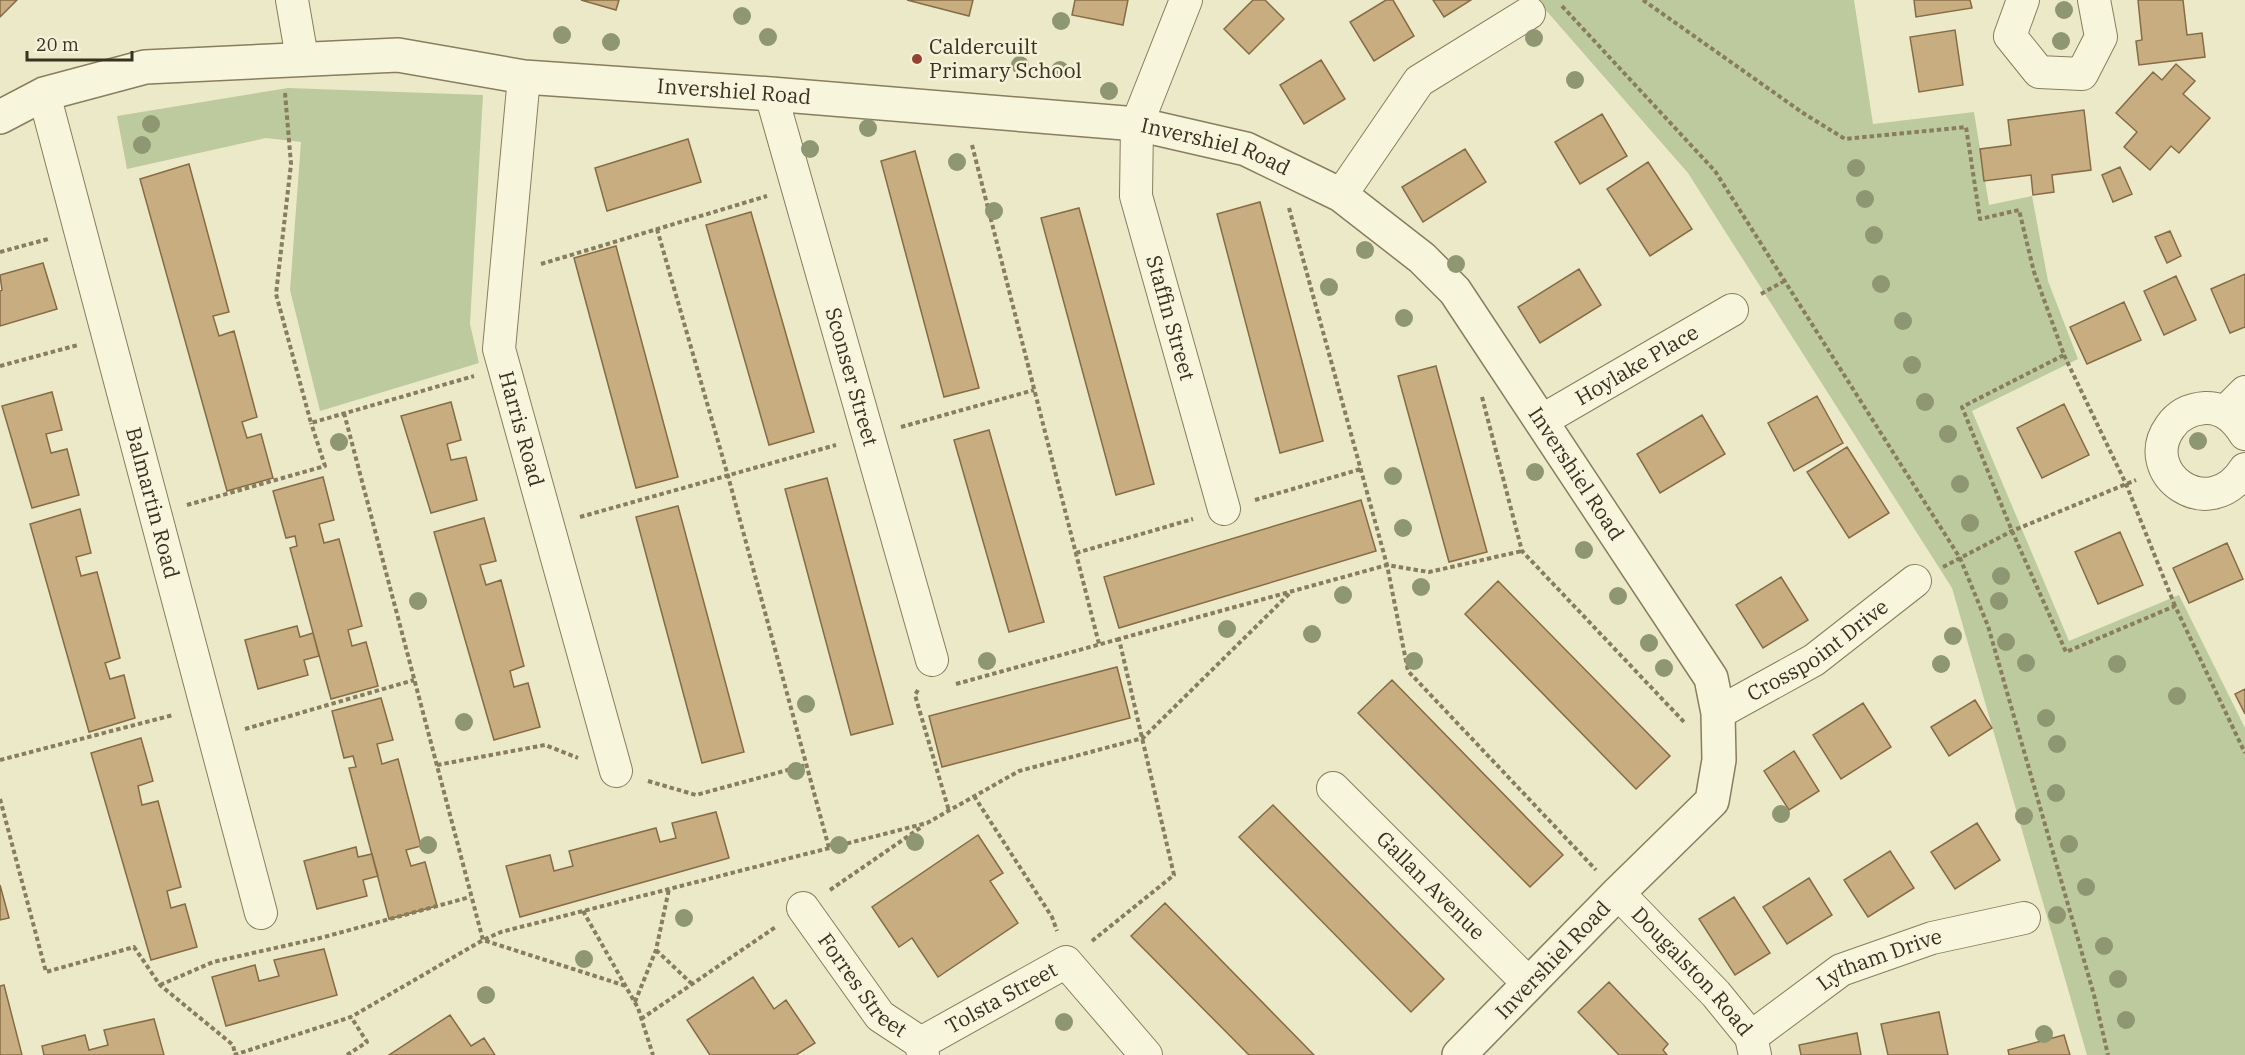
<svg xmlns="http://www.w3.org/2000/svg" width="2245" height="1055" font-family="'IBM Plex Serif',serif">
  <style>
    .green { fill: #bcca9d }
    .building { fill: #c8ad81; stroke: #866c45; stroke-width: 1.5 }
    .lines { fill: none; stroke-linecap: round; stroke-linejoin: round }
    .minor-casing { stroke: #887d5e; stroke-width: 34 }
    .tertiary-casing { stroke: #887d5e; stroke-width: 36 }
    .path { stroke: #887d5e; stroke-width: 4; stroke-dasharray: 4.5 3; stroke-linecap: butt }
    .minor { stroke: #f7f5dc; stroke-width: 32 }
    .tertiary { stroke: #f7f5dc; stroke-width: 33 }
    .tree { fill: #8e9771 }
    .poi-dot { fill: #944532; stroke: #f4f2d8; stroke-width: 2 }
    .labels { text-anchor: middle; stroke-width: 5; stroke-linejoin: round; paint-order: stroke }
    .poi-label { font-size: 21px; fill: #393121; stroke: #f4f2d8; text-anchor: start }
    .street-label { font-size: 21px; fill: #393121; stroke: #f4f2d8 }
  </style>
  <rect width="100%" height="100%" fill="#ece9c9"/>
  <path class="green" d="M 1537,0 L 1854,0 L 1873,124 L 1974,112 L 1989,205 L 2032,196 L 2048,281 L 2078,359 L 1972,411 L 2069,641 L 2179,595 L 2245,728 L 2245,1055 L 2087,1055 L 1952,588 L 1688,173 Z
    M 288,88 L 483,95 L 470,324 L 479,363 L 320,411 L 290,290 L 301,142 L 266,138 L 127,169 L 117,116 Z"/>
  <path class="building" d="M 0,0 L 17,0 L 0,17 Z
    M 581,0 L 619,0 L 616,10 Z
    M 907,0 L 973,0 L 969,16 Z
    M 1075,0 L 1128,0 L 1123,25 L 1072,15 Z
    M 1253,0 L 1265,0 L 1284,19 L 1249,54 L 1224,29 Z
    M 1386,0 L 1393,0 L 1414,36 L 1374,61 L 1350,22 Z
    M 1433,0 L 1471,0 L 1444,17 Z
    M 1914,0 L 1970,0 L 1972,8 L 1916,17 Z
    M 2138,0 L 2183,0 L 2187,35 L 2202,33 L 2205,57 L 2139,65 L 2136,41 L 2142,40 Z
    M 1955,30 L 1963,85 L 1919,92 L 1910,37 Z
    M 1321,60 L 1345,99 L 1304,124 L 1280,85 Z
    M 2176,64 L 2195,81 L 2183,94 L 2210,118 L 2179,153 L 2171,146 L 2150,170 L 2124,147 L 2137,132 L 2116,113 L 2153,72 L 2162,80 Z
    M 2084,110 L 2091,170 L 2052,175 L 2054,192 L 2033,195 L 2031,175 L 1984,181 L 1980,149 L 2011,145 L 2008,120 Z
    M 1602,114 L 1627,156 L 1580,184 L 1555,142 Z
    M 688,139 L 701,182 L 607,211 L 595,168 Z
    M 1465,149 L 1486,182 L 1423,222 L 1402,187 Z
    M 915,151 L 979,388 L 944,397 L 881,161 Z
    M 1648,162 L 1692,229 L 1650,256 L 1607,189 Z
    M 189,164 L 229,312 L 213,316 L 219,336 L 234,331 L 257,417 L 242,422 L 247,438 L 261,434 L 273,478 L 227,491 L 140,179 Z
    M 2120,167 L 2132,194 L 2113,202 L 2102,175 Z
    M 1260,202 L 1323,441 L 1280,453 L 1217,214 Z
    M 1079,208 L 1154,484 L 1116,495 L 1041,218 Z
    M 751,212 L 814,432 L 769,445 L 706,225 Z
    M 2170,231 L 2181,256 L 2167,263 L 2155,237 Z
    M 616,246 L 678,477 L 636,488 L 574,258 Z
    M 43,263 L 57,309 L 0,326 L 0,291 L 2,290 L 0,275 Z
    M 1579,269 L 1601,305 L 1540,343 L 1518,307 Z
    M 2245,274 L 2245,327 L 2230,333 L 2211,289 Z
    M 2176,276 L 2196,320 L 2164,335 L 2144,291 Z
    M 2124,302 L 2141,340 L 2087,364 L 2070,327 Z
    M 1436,366 L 1487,552 L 1449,562 L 1398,376 Z
    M 52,392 L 62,430 L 46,434 L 51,453 L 67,449 L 79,495 L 32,508 L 2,406 Z
    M 1817,396 L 1843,443 L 1794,471 L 1768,423 Z
    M 451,402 L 461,440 L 447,444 L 451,460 L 466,457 L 477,500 L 431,513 L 401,416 Z
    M 2064,404 L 2089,455 L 2042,478 L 2017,428 Z
    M 1702,415 L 1725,454 L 1660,493 L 1637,454 Z
    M 989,430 L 1044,622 L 1009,632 L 954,440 Z
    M 1847,447 L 1889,513 L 1849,538 L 1807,472 Z
    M 323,477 L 334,520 L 319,524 L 324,543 L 339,539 L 362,626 L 348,630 L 352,646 L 366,642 L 378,686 L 331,699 L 290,548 L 297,546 L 295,536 L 286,538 L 273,491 Z
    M 827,478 L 893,724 L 851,735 L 785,489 Z
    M 1361,500 L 1376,551 L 1119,628 L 1104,577 Z
    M 678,506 L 744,752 L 702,763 L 636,517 Z
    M 80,509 L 91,553 L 76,557 L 81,576 L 97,572 L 120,658 L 105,663 L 110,679 L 124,675 L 135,718 L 89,732 L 30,524 Z
    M 484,518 L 496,561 L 480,565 L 486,585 L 501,580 L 524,666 L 510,671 L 514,687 L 528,683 L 540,727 L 494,740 L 434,532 Z
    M 2120,532 L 2143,585 L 2098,604 L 2075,552 Z
    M 2227,543 L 2243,579 L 2189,603 L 2173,568 Z
    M 1781,577 L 1808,620 L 1763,648 L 1736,605 Z
    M 1498,581 L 1670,756 L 1636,789 L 1465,614 Z
    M 297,626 L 300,637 L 313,633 L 319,656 L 304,660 L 308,675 L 258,689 L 245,640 Z
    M 1117,667 L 1130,718 L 942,767 L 929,716 Z
    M 1392,680 L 1563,855 L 1530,887 L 1358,713 Z
    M 2245,689 L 2245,714 L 2235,694 Z
    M 381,698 L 393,740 L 377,744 L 382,764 L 398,759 L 421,846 L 406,850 L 411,866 L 425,862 L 437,906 L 389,919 L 349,768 L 356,767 L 353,756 L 344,758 L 332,711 Z
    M 1975,700 L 1992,728 L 1949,756 L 1931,727 Z
    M 1863,703 L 1891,747 L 1841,779 L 1813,735 Z
    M 141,738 L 153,781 L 138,786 L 142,805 L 158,801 L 181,887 L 167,891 L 171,908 L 185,904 L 197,947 L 151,960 L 91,753 Z
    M 1794,751 L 1819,791 L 1789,810 L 1764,771 Z
    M 1273,805 L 1444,979 L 1411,1012 L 1239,837 Z
    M 716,812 L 729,858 L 520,917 L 506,866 L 550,855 L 554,871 L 573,866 L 569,851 L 656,828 L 660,842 L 676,838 L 672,823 Z
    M 1977,823 L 2000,860 L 1955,889 L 1931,852 Z
    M 978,835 L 1003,873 L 990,881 L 1018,923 L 938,977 L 912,938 L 899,947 L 872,907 Z
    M 356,847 L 358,857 L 372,854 L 378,876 L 363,880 L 367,896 L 317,909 L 304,861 Z
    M 1890,851 L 1914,888 L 1868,917 L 1844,880 Z
    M 1809,878 L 1832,915 L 1787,944 L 1763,907 Z
    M 0,885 L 9,918 L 0,920 Z
    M 1734,897 L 1770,953 L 1735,975 L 1699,919 Z
    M 1165,903 L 1314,1055 L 1249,1055 L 1131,936 Z
    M 324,949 L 337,995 L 226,1026 L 212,977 L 255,965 L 259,981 L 279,976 L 274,960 Z
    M 753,977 L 774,1009 L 786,1000 L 815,1043 L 796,1055 L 710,1055 L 687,1020 Z
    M 1609,982 L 1668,1044 L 1663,1050 L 1667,1055 L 1619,1055 L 1578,1012 Z
    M 4,985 L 22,1055 L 0,1055 L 0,986 Z
    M 1939,1012 L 1948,1055 L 1888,1055 L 1881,1024 Z
    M 450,1015 L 471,1046 L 484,1038 L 495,1055 L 389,1055 Z
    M 154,1019 L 164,1055 L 44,1055 L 42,1046 L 85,1035 L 89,1050 L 108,1045 L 104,1030 Z
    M 1857,1033 L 1861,1055 L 1801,1055 L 1799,1045 Z
    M 2064,1035 L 2070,1055 L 2009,1055 L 2008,1050 Z"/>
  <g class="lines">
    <defs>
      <g id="minor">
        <path d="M 292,0 L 302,58"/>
        <path id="s1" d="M 1186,0 L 1137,124 L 1136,196 L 1224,509"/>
        <path d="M 2023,0 L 2010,36 L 2039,72 L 2082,74 L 2101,37 L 2094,0"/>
        <path id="s2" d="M 524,77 L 499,349 L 616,771"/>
        <path id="s3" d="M 44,94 L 261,913"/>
        <path id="s4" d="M 771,94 L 932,660"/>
        <path d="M 1341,195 L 1419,81 L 1529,13"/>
        <path d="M 2225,412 L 2245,392"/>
        <path id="s5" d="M 1541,421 L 1732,310"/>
        <path d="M 2245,434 C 2236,419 2223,407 2205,408 C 2190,409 2178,415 2170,427 C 2137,473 2209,526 2245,469"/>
        <path id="s6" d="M 1718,713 L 1814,660 L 1915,581"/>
        <path id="s7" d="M 1333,788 L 1529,984"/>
        <path id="s8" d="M 1618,893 L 1716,994 L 1751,1037 L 1755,1055"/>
        <path id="s9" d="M 803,908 L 880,1016 L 921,1043 L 923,1055"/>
        <path id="s10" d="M 1751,1037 L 1841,970 L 1932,938 L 2024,918"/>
        <path id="s11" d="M 921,1043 L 1066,962 L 1146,1055"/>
      </g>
      <g id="tertiary">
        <path id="s12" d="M 0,117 L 44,94 L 145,67 L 398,55 L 524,77 L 771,94 L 1137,124 L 1246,149 L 1341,195 L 1422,258 L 1455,291 L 1711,678 L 1718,713 L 1719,760 L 1712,801 L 1618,893 L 1459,1055"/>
      </g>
    </defs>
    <use href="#minor" class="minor-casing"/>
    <use href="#tertiary" class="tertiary-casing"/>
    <path class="path" d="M 1643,0 L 1803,113 L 1845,139 L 1966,127 L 1980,219 L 2019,210 L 2034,272 L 2064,355 L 1962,407 L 2012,531 L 2066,652 L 2175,606 L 2245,753
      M 1562,6 L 1715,171 L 1960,558 L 1988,626 L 2094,995 L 2108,1055
      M 285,93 L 291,164 L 276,294 L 311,423 L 474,376
      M 972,145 L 1099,644
      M 1289,208 L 1387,565 L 1408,671 L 1596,870
      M 657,229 L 728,476 L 829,848
      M 0,252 L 48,239
      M 541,264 L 767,196
      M 1761,294 L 1784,281
      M 2064,355 L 2126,484 L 2175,606
      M 0,366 L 78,345
      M 1482,397 L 1522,551 L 1684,722
      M 344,413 L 483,940 L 626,986
      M 901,427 L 1034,390
      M 1255,500 L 1361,469
      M 187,505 L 325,466 L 311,423
      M 580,517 L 836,445
      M 1076,553 L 1193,519
      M 1943,567 L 2012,531 L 2136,480
      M 956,684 L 1119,639
      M 918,690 L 915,695 L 949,811
      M 245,729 L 414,680
      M 0,760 L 173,715
      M 437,765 L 545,745 L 578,758
      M 648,781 L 696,795 L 806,765
      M 974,796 L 1052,917 L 1057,931
      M 0,799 L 46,972 L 134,947 L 160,985 L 233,1045 L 235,1054
      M 830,890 L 923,826
      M 583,911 L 638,1008 L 653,1055
      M 1092,941 L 1174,875 L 1119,639 L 1387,565 L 1429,572 L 1522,551
      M 656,950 L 692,984
      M 160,985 L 213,962 L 324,937 L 470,897
      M 635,1002 L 656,950 L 669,889
      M 641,1019 L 777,926
      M 234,1055 L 351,1017 L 483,940 L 501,932 L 927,823 L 1019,771 L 1143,738 L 1292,591
      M 347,1055 L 367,1042 L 351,1017"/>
    <use href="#minor" class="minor"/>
    <use href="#tertiary" class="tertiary"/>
  </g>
  <g class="tree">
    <circle cx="2064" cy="10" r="9"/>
    <circle cx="742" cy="16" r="9"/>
    <circle cx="1061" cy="21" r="9"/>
    <circle cx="562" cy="35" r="9"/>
    <circle cx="768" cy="37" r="9"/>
    <circle cx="1534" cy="38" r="9"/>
    <circle cx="2061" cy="41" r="9"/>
    <circle cx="611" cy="42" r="9"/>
    <circle cx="1020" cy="65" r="9"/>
    <circle cx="1060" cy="70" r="9"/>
    <circle cx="1575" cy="80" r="9"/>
    <circle cx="1109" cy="91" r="9"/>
    <circle cx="151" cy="124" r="9"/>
    <circle cx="868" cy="128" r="9"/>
    <circle cx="142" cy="145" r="9"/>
    <circle cx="810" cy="149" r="9"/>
    <circle cx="957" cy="162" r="9"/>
    <circle cx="1856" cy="168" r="9"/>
    <circle cx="1865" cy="199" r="9"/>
    <circle cx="994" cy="211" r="9"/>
    <circle cx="1874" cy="235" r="9"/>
    <circle cx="1365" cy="250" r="9"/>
    <circle cx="1456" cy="264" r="9"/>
    <circle cx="1881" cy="284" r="9"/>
    <circle cx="1329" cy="287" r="9"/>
    <circle cx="1404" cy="318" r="9"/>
    <circle cx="1903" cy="321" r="9"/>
    <circle cx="1912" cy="365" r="9"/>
    <circle cx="1925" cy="402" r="9"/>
    <circle cx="1948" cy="434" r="9"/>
    <circle cx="2198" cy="441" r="9"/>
    <circle cx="339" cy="442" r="9"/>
    <circle cx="1535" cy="472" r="9"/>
    <circle cx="1393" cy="476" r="9"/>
    <circle cx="1960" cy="484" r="9"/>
    <circle cx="1970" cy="523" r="9"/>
    <circle cx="1403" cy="528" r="9"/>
    <circle cx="1584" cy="550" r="9"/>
    <circle cx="2001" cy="576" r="9"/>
    <circle cx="1421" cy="587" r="9"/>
    <circle cx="1343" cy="595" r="9"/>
    <circle cx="1618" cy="596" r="9"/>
    <circle cx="418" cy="601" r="9"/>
    <circle cx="1999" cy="601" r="9"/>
    <circle cx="1227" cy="629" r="9"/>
    <circle cx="1312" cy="634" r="9"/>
    <circle cx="1953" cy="636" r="9"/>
    <circle cx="2006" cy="642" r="9"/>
    <circle cx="1649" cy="643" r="9"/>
    <circle cx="987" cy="661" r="9"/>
    <circle cx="1414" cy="661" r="9"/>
    <circle cx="2026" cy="663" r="9"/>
    <circle cx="1941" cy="664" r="9"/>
    <circle cx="2117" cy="664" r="9"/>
    <circle cx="1664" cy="668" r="9"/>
    <circle cx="2177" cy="696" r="9"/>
    <circle cx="806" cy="704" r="9"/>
    <circle cx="2046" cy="718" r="9"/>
    <circle cx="464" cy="722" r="9"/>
    <circle cx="2057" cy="744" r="9"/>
    <circle cx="796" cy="771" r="9"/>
    <circle cx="2056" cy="793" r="9"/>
    <circle cx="1781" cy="814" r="9"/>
    <circle cx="2024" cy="816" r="9"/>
    <circle cx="915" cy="842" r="9"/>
    <circle cx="2069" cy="844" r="9"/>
    <circle cx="428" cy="845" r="9"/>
    <circle cx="839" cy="845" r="9"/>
    <circle cx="2086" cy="887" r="9"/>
    <circle cx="2057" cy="915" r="9"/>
    <circle cx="684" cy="918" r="9"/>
    <circle cx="2104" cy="946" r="9"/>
    <circle cx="584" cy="959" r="9"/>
    <circle cx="2118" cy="979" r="9"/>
    <circle cx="486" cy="995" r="9"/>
    <circle cx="2126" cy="1020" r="9"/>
    <circle cx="1064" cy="1022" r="9"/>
    <circle cx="2044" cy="1034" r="9"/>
  </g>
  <circle class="poi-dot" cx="917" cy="59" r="6"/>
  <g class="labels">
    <g class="poi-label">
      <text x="929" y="54">Caldercuilt<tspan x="929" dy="24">Primary School</tspan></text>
    </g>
    <g class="street-label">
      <text dy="7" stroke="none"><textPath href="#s12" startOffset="746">Invershiel Road</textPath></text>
      <text dy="7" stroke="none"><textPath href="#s12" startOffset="1232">Invershiel Road</textPath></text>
      <text dy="7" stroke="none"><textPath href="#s1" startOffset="332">Staffin Street</textPath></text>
      <text dy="7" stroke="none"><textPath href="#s5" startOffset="111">Hoylake Place</textPath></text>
      <text dy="7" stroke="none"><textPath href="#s4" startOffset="294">Sconser Street</textPath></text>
      <text dy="7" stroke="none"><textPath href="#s2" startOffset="356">Harris Road</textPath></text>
      <text dy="7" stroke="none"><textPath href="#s12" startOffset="1736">Invershiel Road</textPath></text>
      <text dy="7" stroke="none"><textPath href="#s3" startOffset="423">Balmartin Road</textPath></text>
      <text dy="7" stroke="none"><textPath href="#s6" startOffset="118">Crosspoint Drive</textPath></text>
      <text dy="7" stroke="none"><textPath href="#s7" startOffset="138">Gallan Avenue</textPath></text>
      <text transform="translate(1553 960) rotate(-46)" y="7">Invershiel Road</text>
      <text dy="7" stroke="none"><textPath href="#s10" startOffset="152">Lytham Drive</textPath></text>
      <text dy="7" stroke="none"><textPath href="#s8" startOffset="108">Dougalston Road</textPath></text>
      <text dy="7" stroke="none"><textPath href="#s9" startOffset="98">Forres Street</textPath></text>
      <text dy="7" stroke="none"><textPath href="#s11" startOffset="92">Tolsta Street</textPath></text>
    </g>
  </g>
  <path d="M27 51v9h105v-9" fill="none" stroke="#393121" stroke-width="3"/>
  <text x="36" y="51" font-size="18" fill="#393121" stroke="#f4f2d8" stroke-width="4.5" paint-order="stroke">20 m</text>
</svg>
